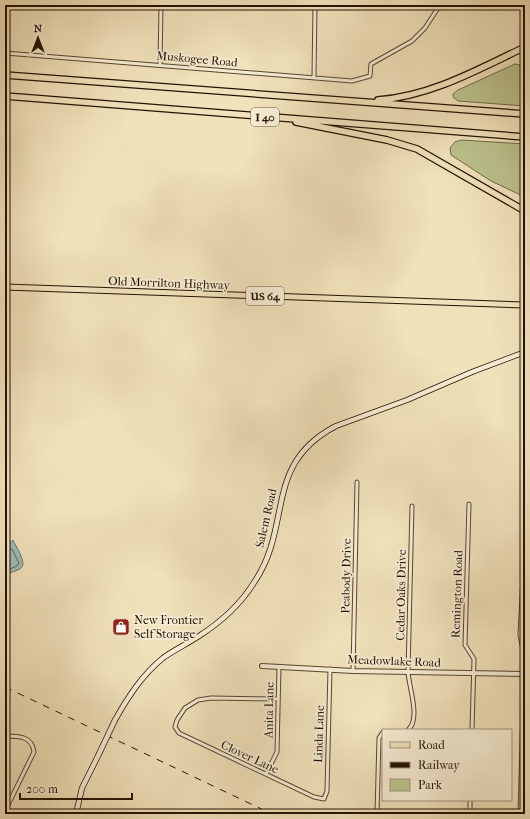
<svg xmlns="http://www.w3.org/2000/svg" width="530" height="819" font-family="'IM FELL French Canon',serif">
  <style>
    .green { fill: #bcc38e; stroke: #706a48 }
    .water { fill: #9cbcb7; stroke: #6c786f }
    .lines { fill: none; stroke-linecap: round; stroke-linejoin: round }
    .shore { stroke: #60675c; stroke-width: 1 }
    .minor-casing { stroke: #564630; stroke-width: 5 }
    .tertiary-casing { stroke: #564630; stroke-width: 6 }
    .secondary-casing { stroke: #231202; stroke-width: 6 }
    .primary-casing { stroke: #231202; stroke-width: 7 }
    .motorway-casing { stroke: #231202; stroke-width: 8 }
    .minor { stroke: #f6ecd3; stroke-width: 3 }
    .tertiary { stroke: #f6ecd3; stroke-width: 4 }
    .secondary { stroke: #f6ecd3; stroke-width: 4.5 }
    .primary { stroke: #f1e2bb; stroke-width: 5 }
    .motorway { stroke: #f1e2bb; stroke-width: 5.5 }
    .rail { stroke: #231202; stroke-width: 1; stroke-dasharray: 7 7; stroke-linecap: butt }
    .secondary-bridge-casing { stroke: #231202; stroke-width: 6; stroke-linecap: butt }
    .secondary-bridge { stroke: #f6ecd3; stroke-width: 4.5 }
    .labels { text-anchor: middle; stroke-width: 3.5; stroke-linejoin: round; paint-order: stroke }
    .shield { fill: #f6ecd3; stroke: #625341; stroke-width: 1 }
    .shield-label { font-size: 11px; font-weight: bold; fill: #231202 }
    .street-label { font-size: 12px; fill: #231202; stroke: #f6ecd3 }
    .poi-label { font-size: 12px; fill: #231202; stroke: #f6ecd3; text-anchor: start }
  </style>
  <rect width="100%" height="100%" fill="#f1e2bb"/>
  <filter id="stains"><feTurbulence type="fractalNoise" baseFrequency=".005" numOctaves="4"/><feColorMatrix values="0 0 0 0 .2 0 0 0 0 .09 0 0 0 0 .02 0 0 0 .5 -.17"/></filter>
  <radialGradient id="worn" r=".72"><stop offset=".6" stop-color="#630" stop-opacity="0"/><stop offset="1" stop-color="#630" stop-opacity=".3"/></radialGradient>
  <path class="green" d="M 515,64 L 520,65 L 524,76 L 525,106 L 458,101 L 453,97 L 453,94 L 458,90 Z
    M 461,140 L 525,144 L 525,197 L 491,181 L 451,155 L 450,148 L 455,142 Z"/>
  <path class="water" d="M 13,540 C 16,547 23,556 23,565 L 20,569 L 5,575 L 5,547 Z"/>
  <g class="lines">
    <path class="shore" d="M 5,550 L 12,549 L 19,563 L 17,566 L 5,571"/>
    <defs>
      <path id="minor" d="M 5,53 L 352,81 L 370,76 L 371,64 L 412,41 L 425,28 L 440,5
        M 160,65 L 161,5
        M 314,77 L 315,5
        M 469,504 L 465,645 L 474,659 L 472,730
        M 353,671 L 357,482
        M 278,699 L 211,698 L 198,700 L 185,708 L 177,720 L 175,727 L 179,733 L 314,797 L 324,799 L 327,791 L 330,669
        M 408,730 C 421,719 409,688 408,672 L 412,506
        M 5,736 C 19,736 32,736 34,752 L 5,811
        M 266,774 L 277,752 L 279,667
        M 377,814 L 379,738 L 383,732
        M 470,814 L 470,800
        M 520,814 L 524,674 L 524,655 L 520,635 L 523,577 L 525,474"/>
      <path id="tertiary" d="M 262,666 L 353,671 L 525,674"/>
      <path id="secondary" d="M 115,720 C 128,697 142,675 163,658 C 174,650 187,644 199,636 C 221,622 241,604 255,581 C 293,524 263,464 336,426 L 407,400 L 472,372 L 525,352
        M 76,814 L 82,788 L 98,756"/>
      <path id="primary" d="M 5,287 L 525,305"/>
      <path id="motorway" d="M 5,75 L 525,114
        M 5,96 L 525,137
        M 378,100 C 431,96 477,70 525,47
        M 296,122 L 387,140 L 417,149 L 525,211"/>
    </defs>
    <use href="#minor" class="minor-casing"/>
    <use href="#tertiary" class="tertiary-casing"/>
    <use href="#secondary" class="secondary-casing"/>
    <use href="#primary" class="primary-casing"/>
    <use href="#motorway" class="motorway-casing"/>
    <use href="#minor" class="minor"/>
    <use href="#tertiary" class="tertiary"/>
    <use href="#secondary" class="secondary"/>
    <use href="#primary" class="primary"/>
    <use href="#motorway" class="motorway"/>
    <path class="rail" d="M 5,687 L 272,814"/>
    <defs>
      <path id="secondary-bridge" d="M 98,756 L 115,720"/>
    </defs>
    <use href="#secondary-bridge" class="secondary-bridge-casing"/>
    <use href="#secondary-bridge" class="secondary-bridge"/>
  </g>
  <defs>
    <symbol id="shop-square" viewBox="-11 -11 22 22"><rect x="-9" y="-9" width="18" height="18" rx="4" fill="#8f2418" stroke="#f6ecd3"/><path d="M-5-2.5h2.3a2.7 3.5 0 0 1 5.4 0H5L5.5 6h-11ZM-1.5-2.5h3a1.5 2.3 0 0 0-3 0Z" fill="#fff"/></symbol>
  </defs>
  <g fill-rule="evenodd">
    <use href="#shop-square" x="111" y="617" width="20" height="20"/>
  </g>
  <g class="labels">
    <g class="shield">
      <rect x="251" y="108" width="28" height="18" rx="3"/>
      <rect x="246" y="287" width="38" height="18" rx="3"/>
    </g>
    <g class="shield-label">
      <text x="265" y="121">I 40</text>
      <text x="265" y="300">US 64</text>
    </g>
    <g class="street-label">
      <text transform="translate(197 59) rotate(5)" y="4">Muskogee Road</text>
      <text transform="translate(169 283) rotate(2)" y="4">Old Morrilton Highway</text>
      <text transform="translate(266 518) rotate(-77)" y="4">Salem Road</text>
      <text transform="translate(346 576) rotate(-89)" y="4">Peabody Drive</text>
      <text transform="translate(457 594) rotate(-88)" y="4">Remington Road</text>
      <text transform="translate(401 595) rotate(-89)" y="4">Cedar Oaks Drive</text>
      <text transform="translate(394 661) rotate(2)" y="4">Meadowlake Road</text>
      <text transform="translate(269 710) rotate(-89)" y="4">Anita Lane</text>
      <text transform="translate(319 734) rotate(-88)" y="4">Linda Lane</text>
      <text transform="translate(250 757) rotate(25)" y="4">Clover Lane</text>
    </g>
    <g class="poi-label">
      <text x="134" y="624">New Frontier<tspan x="134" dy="14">Self Storage</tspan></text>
    </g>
  </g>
  <rect width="530" height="819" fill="none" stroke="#f1e2bb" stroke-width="20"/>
  <rect x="6" y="6" width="518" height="807" fill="none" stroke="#231202" stroke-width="2"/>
  <rect x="10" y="10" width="510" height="799" fill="none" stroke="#231202"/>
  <rect x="382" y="729" width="130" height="72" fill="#f6ecd3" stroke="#a2957f"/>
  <rect x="390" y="742" width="20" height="6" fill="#f1e2bb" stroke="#a2957f"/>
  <text x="418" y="749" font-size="12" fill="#231202">Road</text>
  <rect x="390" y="762" width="20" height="6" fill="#231202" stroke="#a2957f"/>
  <text x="418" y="769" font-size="12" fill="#231202">Railway</text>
  <rect x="390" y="779" width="20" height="12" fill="#bcc38e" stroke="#a2957f"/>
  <text x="418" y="789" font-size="12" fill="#231202">Park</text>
  <g transform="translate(38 38)" stroke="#f6ecd3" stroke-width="3" paint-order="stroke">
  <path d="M0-3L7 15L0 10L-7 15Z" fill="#231202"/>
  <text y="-6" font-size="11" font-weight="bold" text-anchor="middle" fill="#231202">N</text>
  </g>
  <path d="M20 793v6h112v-6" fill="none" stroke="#231202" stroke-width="2"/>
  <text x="26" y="793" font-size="12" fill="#231202" stroke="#f6ecd3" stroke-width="3" paint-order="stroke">200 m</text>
  <rect width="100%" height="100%" filter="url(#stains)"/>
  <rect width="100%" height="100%" fill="url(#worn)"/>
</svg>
